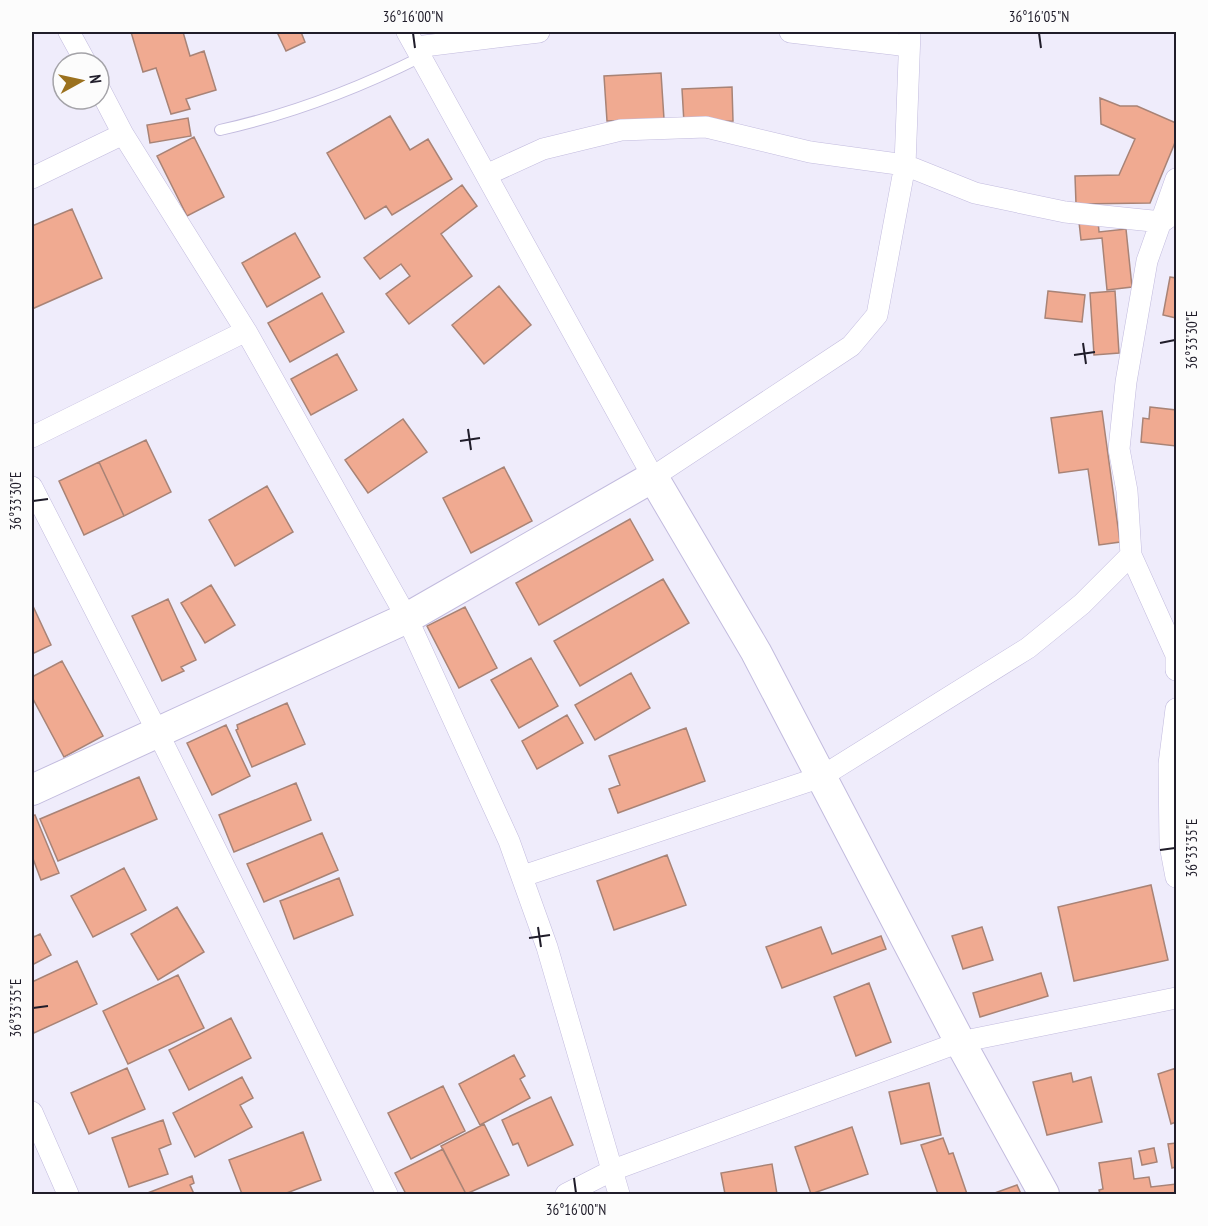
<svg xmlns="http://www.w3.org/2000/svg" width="1208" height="1226" font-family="'PT Sans Narrow',sans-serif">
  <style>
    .building { fill: #f0aa91; stroke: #a88376; stroke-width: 1.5 }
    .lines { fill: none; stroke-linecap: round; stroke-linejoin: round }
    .lane-casing { stroke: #c2bbde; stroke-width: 12 }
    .street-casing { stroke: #c2bbde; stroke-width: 22 }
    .secondary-casing { stroke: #c2bbde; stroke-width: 32 }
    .lane { stroke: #fff; stroke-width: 10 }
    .street { stroke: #fff; stroke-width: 21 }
    .secondary { stroke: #fff; stroke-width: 30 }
    .ticks { fill: none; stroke: #201d2a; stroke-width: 2 }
    .neatline { fill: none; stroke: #201d2a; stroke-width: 2 }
    .ticks-label { font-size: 15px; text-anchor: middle; fill: #201d2a }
  </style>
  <rect width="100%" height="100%" fill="#efecfb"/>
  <path class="building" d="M 131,32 L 183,32 L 190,56 L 204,51 L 216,90 L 186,99 L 190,109 L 171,114 L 156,68 L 143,72 Z
    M 277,32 L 301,32 L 305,42 L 286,51 Z
    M 661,73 L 664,119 L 607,121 L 604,76 Z
    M 732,87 L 733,121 L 684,123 L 682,89 Z
    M 1100,98 L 1120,106 L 1137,106 L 1176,123 L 1176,140 L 1150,203 L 1076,204 L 1075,176 L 1119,175 L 1135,139 L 1101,124 Z
    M 390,116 L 410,150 L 428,139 L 452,179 L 392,215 L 386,206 L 365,219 L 327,153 Z
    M 188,118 L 191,136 L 150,143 L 147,125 Z
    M 194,137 L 224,197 L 187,216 L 157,156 Z
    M 462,185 L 477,206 L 441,234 L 472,276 L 409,324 L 386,294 L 410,276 L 401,264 L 380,279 L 364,258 Z
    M 72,209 L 102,278 L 32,309 L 32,226 Z
    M 1098,220 L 1099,232 L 1126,229 L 1132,287 L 1107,290 L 1102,238 L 1081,240 L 1079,222 Z
    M 295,233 L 320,277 L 267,307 L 242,263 Z
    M 1170,277 L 1176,278 L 1176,318 L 1163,315 Z
    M 499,286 L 531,325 L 484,364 L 452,325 Z
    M 1048,291 L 1085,295 L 1082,322 L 1045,318 Z
    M 1115,291 L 1119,353 L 1094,355 L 1090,293 Z
    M 322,293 L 344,332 L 290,362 L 268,323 Z
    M 337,354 L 357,390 L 311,415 L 291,379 Z
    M 1150,407 L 1176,410 L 1176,446 L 1141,442 L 1143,418 L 1149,419 Z
    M 1102,411 L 1120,542 L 1099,545 L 1088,469 L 1059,473 L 1051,418 Z
    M 403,419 L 427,452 L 368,493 L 345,460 Z
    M 146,440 L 171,492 L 124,516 L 99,462 Z
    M 99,462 L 124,516 L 84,535 L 59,481 Z
    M 504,467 L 532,521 L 471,553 L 443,498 Z
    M 267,486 L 293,532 L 235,566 L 209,520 Z
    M 630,519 L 653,560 L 539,625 L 516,583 Z
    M 663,579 L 689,623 L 580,686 L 554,641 Z
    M 211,585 L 235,625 L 205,643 L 181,603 Z
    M 168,599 L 196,660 L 181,667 L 184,671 L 162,681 L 132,616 Z
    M 32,604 L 51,645 L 32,654 Z
    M 465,607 L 497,668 L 459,688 L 427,626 Z
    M 531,658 L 558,706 L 519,728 L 491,680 Z
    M 62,661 L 103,736 L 64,757 L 32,697 L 32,677 Z
    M 631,673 L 650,708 L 595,740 L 575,705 Z
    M 287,703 L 305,744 L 252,767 L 236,730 L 238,729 L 237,725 Z
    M 567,715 L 583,743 L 537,769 L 522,741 Z
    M 226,725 L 250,776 L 212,795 L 187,743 Z
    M 686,728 L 705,781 L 618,813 L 609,789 L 620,785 L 609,756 Z
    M 139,777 L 157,819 L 58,861 L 40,819 Z
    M 296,783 L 311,820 L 234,852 L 219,815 Z
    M 35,815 L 59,873 L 41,880 L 32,856 L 32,816 Z
    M 322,833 L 338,870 L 264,902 L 247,864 Z
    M 667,855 L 686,905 L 614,930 L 597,881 Z
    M 124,868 L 146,910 L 93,937 L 71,896 Z
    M 339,878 L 353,915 L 294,939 L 280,901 Z
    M 1151,885 L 1168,960 L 1074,981 L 1058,907 Z
    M 177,907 L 204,952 L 158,980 L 131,934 Z
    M 821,927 L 832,954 L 881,936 L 886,949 L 782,988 L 766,947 Z
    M 982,927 L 993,960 L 963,969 L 952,936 Z
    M 32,931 L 34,937 L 40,934 L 51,955 L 32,965 Z
    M 77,961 L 97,1004 L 34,1033 L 32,1028 L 32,982 Z
    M 1041,973 L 1048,996 L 980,1017 L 973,993 Z
    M 178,975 L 204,1028 L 128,1064 L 103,1011 Z
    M 869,983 L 891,1042 L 856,1056 L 834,997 Z
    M 231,1018 L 251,1058 L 189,1090 L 169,1050 Z
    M 514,1055 L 525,1076 L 520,1079 L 530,1098 L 480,1125 L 459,1084 Z
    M 127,1068 L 145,1109 L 89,1134 L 71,1093 Z
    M 1176,1068 L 1176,1122 L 1171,1124 L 1158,1074 Z
    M 1071,1073 L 1073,1082 L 1091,1077 L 1102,1122 L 1047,1135 L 1033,1082 Z
    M 242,1077 L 253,1098 L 240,1105 L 252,1127 L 195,1157 L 173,1113 Z
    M 929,1083 L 941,1135 L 901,1144 L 889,1092 Z
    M 443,1086 L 465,1131 L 411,1159 L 388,1113 Z
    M 551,1097 L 573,1145 L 528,1166 L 518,1143 L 513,1145 L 502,1120 Z
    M 163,1120 L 171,1144 L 159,1149 L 168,1174 L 129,1187 L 112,1138 Z
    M 484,1124 L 509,1175 L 466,1194 L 441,1146 Z
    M 852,1127 L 868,1174 L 811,1194 L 795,1147 Z
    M 303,1132 L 321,1180 L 284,1194 L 242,1194 L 229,1160 Z
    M 943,1138 L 949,1154 L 953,1153 L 967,1194 L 938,1194 L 921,1145 Z
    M 1176,1143 L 1176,1167 L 1172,1168 L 1168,1144 Z
    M 1154,1148 L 1157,1162 L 1142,1165 L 1139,1151 Z
    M 443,1149 L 466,1194 L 406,1194 L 395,1173 Z
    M 1131,1158 L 1134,1179 L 1149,1177 L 1151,1187 L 1176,1184 L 1176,1194 L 1100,1194 L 1099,1190 L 1103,1189 L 1099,1163 Z
    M 772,1164 L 777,1194 L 725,1194 L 721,1173 Z
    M 192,1176 L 194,1183 L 190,1185 L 194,1194 L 145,1194 Z
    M 1017,1185 L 1021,1194 L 992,1194 Z"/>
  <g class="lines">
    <defs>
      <path id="lane" d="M 220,130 C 292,114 355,90 421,57"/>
      <path id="street" d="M 69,32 L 86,63
        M 407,32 L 653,477 L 851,346 L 877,315 L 905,165 L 910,32
        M 790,32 L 909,46
        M 416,47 L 539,32
        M 99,88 L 123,134 L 246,331 L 407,618 L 509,841 L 547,947 L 619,1194
        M 486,175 L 543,149 L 621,130 L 706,127 L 810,152 L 905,165 L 975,193 L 1065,212 L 1162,222 L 1176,212
        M 32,178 L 123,134
        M 1176,179 L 1147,261 L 1126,382 L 1119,449 L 1127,491 L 1131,555 L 1176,655 L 1176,670
        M 32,437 L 246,331
        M 32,487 L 157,731 L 387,1194
        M 1176,709 L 1169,764 L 1170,845 L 1176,877
        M 523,876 L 821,777 L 1028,648 L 1082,604 L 1131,555
        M 32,1112 L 68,1194
        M 566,1194 L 613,1170 L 960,1042 L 1176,998"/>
      <path id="secondary" d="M 32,790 L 407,618 L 653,477 L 756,652 L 960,1042 L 1044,1194"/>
    </defs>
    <use href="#lane" class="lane-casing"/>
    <use href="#street" class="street-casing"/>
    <use href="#secondary" class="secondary-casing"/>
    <use href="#lane" class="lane"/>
    <use href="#street" class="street"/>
    <use href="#secondary" class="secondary"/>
  </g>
  <path class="ticks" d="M 413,33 L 415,48M 1039,33 L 1041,48M 1083,343 L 1086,364M 1160,343 L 1175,340M 1074,355 L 1095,352M 468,429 L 471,450M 460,441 L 480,438M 33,501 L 48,499M 1160,850 L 1175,848M 538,927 L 541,947M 529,938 L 550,935M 33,1008 L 48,1006M 574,1178 L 576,1193"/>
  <rect width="1208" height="1226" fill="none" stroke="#fcfcfc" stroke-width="66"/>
  <g transform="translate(81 81) rotate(82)"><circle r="28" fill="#fcfcfc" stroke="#a4a3a8" stroke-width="1.5"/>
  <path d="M0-4.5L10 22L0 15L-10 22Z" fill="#9b711e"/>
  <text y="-9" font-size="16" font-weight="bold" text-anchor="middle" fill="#201d2a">N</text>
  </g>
  <rect x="33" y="33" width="1142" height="1160" class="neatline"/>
  <g class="ticks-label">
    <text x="413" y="22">36°16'00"N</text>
    <text x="1039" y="22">36°16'05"N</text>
    <text transform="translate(1192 340) rotate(-90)" y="5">36°33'30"E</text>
    <text transform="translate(16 501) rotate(-90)" y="5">36°33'30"E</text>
    <text transform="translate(1192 848) rotate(-90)" y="5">36°33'35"E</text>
    <text transform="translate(16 1008) rotate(-90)" y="5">36°33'35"E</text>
    <text x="576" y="1215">36°16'00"N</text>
  </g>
</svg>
